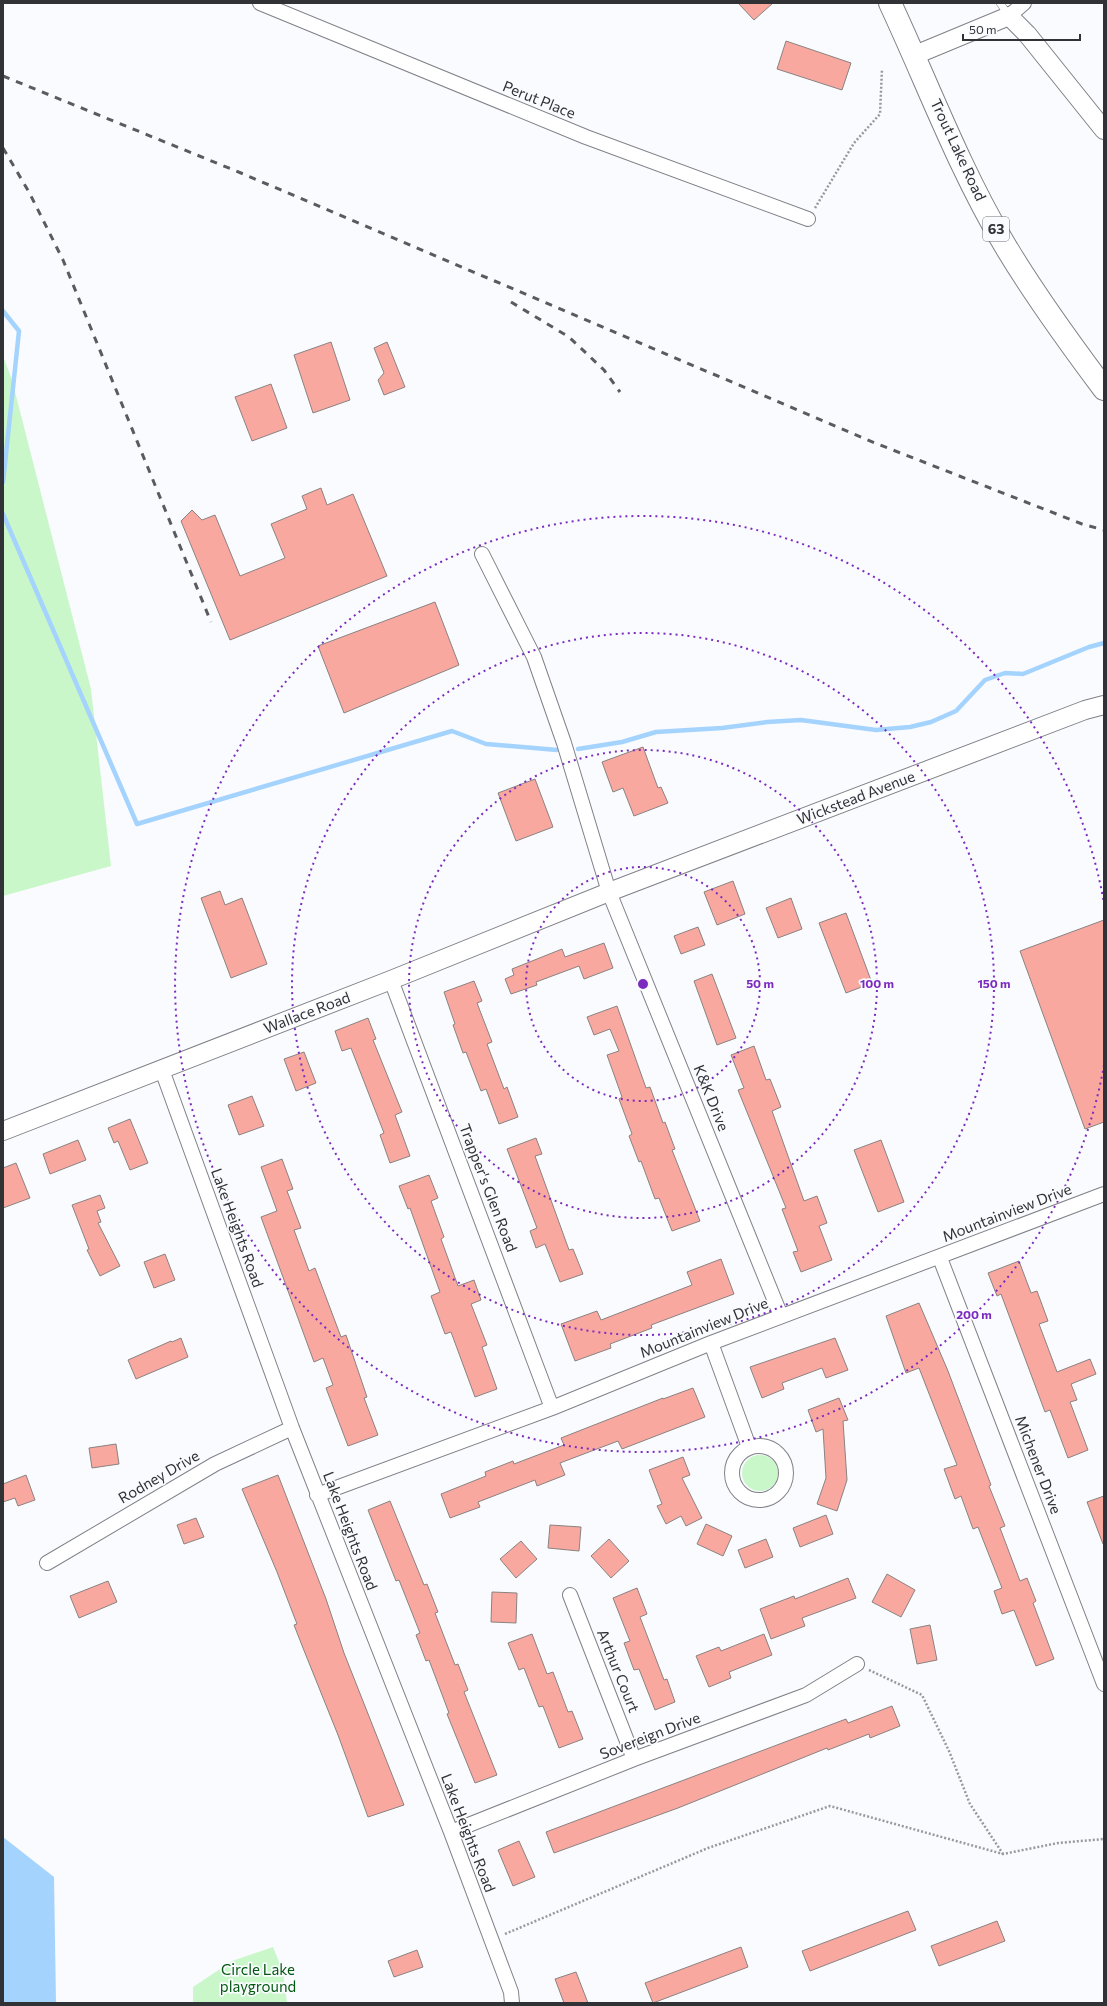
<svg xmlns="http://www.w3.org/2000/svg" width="1107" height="2006" font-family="Commissioner,sans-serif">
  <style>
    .green { fill: #caf7c9 }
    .water { fill: #a4d3fe }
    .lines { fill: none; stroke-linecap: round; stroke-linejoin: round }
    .stream { stroke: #a4d3fe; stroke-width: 4.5 }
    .building { fill: #f9a8a0; stroke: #8a8281 }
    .service-casing { stroke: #808288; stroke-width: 8 }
    .minor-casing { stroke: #808288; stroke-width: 16 }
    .tertiary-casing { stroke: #808288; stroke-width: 20 }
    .primary-casing { stroke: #808288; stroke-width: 24 }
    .path { stroke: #98999c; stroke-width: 2.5; stroke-dasharray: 2 2; stroke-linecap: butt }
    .service { stroke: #fff; stroke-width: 7 }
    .minor { stroke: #fff; stroke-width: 14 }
    .tertiary { stroke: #fff; stroke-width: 18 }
    .primary { stroke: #fff; stroke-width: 22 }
    .rail { stroke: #5a5b5f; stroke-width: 3; stroke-dasharray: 7 7; stroke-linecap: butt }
    .ring { fill: none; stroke: #7b2cbf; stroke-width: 2; stroke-dasharray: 2 4 }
    .labels { text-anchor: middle; stroke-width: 3.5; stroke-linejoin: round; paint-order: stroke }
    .shield { fill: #fafbff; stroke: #6d6e72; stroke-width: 1 }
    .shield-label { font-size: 14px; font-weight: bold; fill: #313235 }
    .street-label { font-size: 15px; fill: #313235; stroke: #fafbff }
    .park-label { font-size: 15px; fill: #035810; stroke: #fafbff }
    .centre { fill: #7b2cbf; stroke: #fafbff; stroke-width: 2 }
    .ring-label { font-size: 12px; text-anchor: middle; font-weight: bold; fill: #7b2cbf; stroke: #fafbff; stroke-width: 3.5; stroke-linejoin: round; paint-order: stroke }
  </style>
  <rect width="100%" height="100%" fill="#fafbff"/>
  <path class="green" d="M 3,356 L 12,380 L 91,689 L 111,866 L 3,896 Z
    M742 1473a18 18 0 1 1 36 0a18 18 0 1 1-36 0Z
    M 273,1947 L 283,1972 L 287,2003 L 193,2003 L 193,1987 L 232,1961 Z"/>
  <path class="water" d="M 3,1837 L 54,1877 L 56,2003 L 3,2003 Z"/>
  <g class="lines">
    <path class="stream" d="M 3,311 L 19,331 L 3,482
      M 3,514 L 137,824 L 452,731 L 486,744 L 557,750
      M 578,749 L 622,742 L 656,732 L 722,728 L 767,722 L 801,720 L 876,730 L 910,727 L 931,722 L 956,711 L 985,680 L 1005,673 L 1023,674 L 1089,647 L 1104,643"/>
  </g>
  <path class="building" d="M 738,3 L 773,3 L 754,20 Z
    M 786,41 L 851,63 L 842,90 L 777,69 Z
    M 331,342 L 350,400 L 313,413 L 294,355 Z
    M 387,342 L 405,387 L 384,395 L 378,380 L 384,373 L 374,348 Z
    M 271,384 L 287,428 L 252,441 L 235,397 Z
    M 321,488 L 327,505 L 353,494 L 387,576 L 230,640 L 181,521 L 192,510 L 202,520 L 215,515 L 240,576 L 285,558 L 271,524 L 307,509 L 302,496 Z
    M 435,602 L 459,665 L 344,713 L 318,646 Z
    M 643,747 L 658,788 L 661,787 L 668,803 L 634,816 L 623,788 L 613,792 L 602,762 Z
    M 535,779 L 553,827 L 516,841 L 498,793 Z
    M 733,881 L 745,914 L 717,925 L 704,892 Z
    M 220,891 L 225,905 L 242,898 L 267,964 L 231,978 L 201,898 Z
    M 791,898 L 802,929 L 778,938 L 766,908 Z
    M 846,913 L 872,983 L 846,993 L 819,923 Z
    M 1104,920 L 1104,1122 L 1085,1129 L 1020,951 Z
    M 698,927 L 705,945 L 681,954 L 674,936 Z
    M 604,943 L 613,968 L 584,979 L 579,966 L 536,982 L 537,985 L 511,994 L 505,979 L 514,975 L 512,969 L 562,949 L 565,957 Z
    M 712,974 L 736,1038 L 717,1045 L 694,981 Z
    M 474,981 L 482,1001 L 477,1003 L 492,1042 L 487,1044 L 504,1089 L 507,1087 L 518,1117 L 499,1124 L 486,1089 L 481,1091 L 466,1052 L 463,1053 L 453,1025 L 455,1024 L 444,992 Z
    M 617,1006 L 646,1088 L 650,1087 L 663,1123 L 665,1122 L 675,1149 L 672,1150 L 700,1221 L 672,1231 L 659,1198 L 655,1199 L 641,1161 L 639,1162 L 629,1136 L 632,1134 L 619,1099 L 622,1097 L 607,1055 L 619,1051 L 610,1029 L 594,1035 L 587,1017 Z
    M 368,1018 L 376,1039 L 373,1040 L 402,1112 L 395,1115 L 410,1156 L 390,1163 L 380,1135 L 384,1133 L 351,1048 L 342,1051 L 335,1031 Z
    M 754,1046 L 766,1080 L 770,1079 L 781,1107 L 772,1111 L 804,1201 L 817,1196 L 827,1223 L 819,1226 L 832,1260 L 801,1272 L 793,1252 L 798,1251 L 782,1209 L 786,1208 L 738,1090 L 744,1088 L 731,1055 Z
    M 304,1052 L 316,1083 L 296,1091 L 284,1059 Z
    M 252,1096 L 264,1126 L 239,1135 L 228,1105 Z
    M 130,1119 L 148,1163 L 130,1170 L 118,1141 L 114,1143 L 108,1128 Z
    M 536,1138 L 542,1154 L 535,1156 L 569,1250 L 573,1249 L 583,1274 L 560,1282 L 545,1244 L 536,1248 L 530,1231 L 537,1228 L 507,1149 Z
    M 78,1140 L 86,1160 L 50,1174 L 43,1154 Z
    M 881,1140 L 904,1202 L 878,1212 L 854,1150 Z
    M 282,1159 L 293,1189 L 287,1191 L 301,1228 L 294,1230 L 309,1271 L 315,1268 L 341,1337 L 346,1335 L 367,1397 L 364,1398 L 378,1435 L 348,1446 L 326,1388 L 333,1385 L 323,1358 L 314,1362 L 261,1217 L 277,1211 L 261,1167 Z
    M 16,1163 L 30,1198 L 3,1208 L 3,1168 Z
    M 429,1175 L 438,1198 L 431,1201 L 444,1237 L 441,1239 L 458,1286 L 474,1280 L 481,1300 L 471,1304 L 487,1345 L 482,1347 L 497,1389 L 475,1397 L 451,1332 L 445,1334 L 431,1296 L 440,1292 L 410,1208 L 408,1209 L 399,1186 Z
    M 100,1195 L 105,1208 L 97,1211 L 101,1222 L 98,1223 L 120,1266 L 100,1276 L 87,1250 L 89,1249 L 72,1205 Z
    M 165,1254 L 175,1280 L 154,1288 L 144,1262 Z
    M 721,1259 L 734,1294 L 651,1325 L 652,1328 L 610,1344 L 611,1348 L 575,1361 L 561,1324 L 597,1311 L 601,1320 L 692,1285 L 687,1272 Z
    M 1019,1261 L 1031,1293 L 1037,1291 L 1048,1321 L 1039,1324 L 1057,1372 L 1090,1359 L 1096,1374 L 1071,1384 L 1077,1400 L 1070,1402 L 1088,1450 L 1068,1458 L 1050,1410 L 1045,1412 L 1001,1294 L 997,1296 L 988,1273 Z
    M 919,1303 L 948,1371 L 991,1485 L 989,1486 L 1005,1526 L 1000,1528 L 1020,1581 L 1027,1578 L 1036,1601 L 1033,1603 L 1054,1659 L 1036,1666 L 1014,1610 L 1002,1614 L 994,1591 L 1002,1588 L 978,1527 L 973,1529 L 961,1496 L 955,1499 L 944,1469 L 957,1465 L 919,1368 L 906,1373 L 886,1316 Z
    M 181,1338 L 188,1357 L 136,1379 L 128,1360 L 171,1341 L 172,1342 Z
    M 835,1338 L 848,1370 L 826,1378 L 822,1368 L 782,1383 L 784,1389 L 762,1398 L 750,1367 Z
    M 693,1388 L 705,1417 L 622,1449 L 618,1441 L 560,1463 L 565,1475 L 537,1486 L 535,1480 L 478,1502 L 480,1507 L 450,1518 L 441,1494 L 486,1476 L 485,1472 L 513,1461 L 514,1464 L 564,1445 L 561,1438 L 663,1398 L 663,1399 Z
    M 839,1398 L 848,1420 L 843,1421 L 847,1480 L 837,1511 L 817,1504 L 826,1478 L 823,1429 L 816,1432 L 808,1410 Z
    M 116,1444 L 119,1464 L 92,1468 L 89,1448 Z
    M 683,1457 L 690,1475 L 682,1478 L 702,1518 L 686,1526 L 681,1516 L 666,1524 L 657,1506 L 662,1504 L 649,1470 Z
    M 26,1475 L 35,1500 L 18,1506 L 15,1498 L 3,1502 L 3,1484 Z
    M 278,1475 L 326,1599 L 344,1653 L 404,1805 L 368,1817 L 338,1735 L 303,1648 L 294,1625 L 297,1624 L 277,1572 L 242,1489 Z
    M 1104,1496 L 1104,1544 L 1103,1544 L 1087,1502 Z
    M 390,1501 L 424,1585 L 427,1584 L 438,1612 L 435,1613 L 455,1665 L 458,1664 L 468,1690 L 464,1692 L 497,1775 L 475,1783 L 447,1714 L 449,1713 L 429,1660 L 426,1661 L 416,1635 L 420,1633 L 399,1580 L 396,1581 L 368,1510 Z
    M 826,1515 L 833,1534 L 800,1547 L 793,1528 Z
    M 196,1518 L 204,1537 L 184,1544 L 177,1525 Z
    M 706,1524 L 732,1536 L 723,1556 L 697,1544 Z
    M 550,1525 L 581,1527 L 579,1551 L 548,1548 Z
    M 609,1539 L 629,1561 L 611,1578 L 591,1556 Z
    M 766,1539 L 773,1557 L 745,1568 L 738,1550 Z
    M 521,1541 L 537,1559 L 516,1578 L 500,1559 Z
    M 887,1574 L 915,1590 L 901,1617 L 872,1602 Z
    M 848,1578 L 856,1598 L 802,1618 L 805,1626 L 771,1639 L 760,1609 L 794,1596 L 795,1599 Z
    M 108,1581 L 117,1602 L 79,1618 L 70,1596 Z
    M 637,1588 L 647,1614 L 640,1617 L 664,1680 L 667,1679 L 675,1702 L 655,1710 L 639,1669 L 634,1670 L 624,1643 L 630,1641 L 613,1598 Z
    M 492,1592 L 517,1593 L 516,1623 L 491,1622 Z
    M 930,1625 L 937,1660 L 917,1664 L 910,1629 Z
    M 532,1634 L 547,1674 L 553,1672 L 568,1712 L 572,1711 L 583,1739 L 559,1748 L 543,1706 L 539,1707 L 524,1668 L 519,1670 L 508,1643 Z
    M 764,1634 L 772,1655 L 729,1672 L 731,1678 L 709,1687 L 696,1656 L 719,1647 L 721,1651 Z
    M 892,1706 L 900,1726 L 870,1738 L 869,1734 L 828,1750 L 827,1748 L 678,1808 L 554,1853 L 546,1832 L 846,1719 L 848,1723 Z
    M 519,1841 L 535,1877 L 513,1886 L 498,1850 Z
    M 908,1911 L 916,1930 L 810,1971 L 802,1951 Z
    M 997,1921 L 1005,1941 L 939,1966 L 931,1946 Z
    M 741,1947 L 748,1967 L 653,2003 L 645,1983 Z
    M 417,1950 L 423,1967 L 394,1977 L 388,1961 Z
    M 576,1972 L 588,2003 L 564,2003 L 555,1979 Z"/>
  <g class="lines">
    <defs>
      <path id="service" d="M 1000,3 L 1009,16"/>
      <path id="minor" d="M 260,3 L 586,137 L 808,219
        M 1009,16 L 1024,3
        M 482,554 L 534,657 L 564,743 L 609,892 L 781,1316
        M 391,980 L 552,1408
        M 162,1070 L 292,1428 L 451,1832 L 511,1992 L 512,2003
        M 940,1258 L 1104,1684
        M 711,1343 L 749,1447
        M732 1473a27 27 0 1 1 54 0a27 27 0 1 1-54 0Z
        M 317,1495 L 552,1408 L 711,1343 L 1104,1194
        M 47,1563 L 215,1464 L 292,1428
        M 570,1595 L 634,1759
        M 451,1832 L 634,1759 L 806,1695 L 857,1664"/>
      <path id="tertiary" d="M 915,55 L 1009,16 L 1027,34 L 1104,130
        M 3,1131 L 391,980 L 609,892 L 1085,710 L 1104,705"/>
      <path id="primary" d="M 890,3 C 927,82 958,166 1003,242 C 1033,293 1068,341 1104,389"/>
    </defs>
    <use href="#service" class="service-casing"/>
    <use href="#minor" class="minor-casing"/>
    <use href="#tertiary" class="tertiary-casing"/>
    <use href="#primary" class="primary-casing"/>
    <path class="path" d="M 815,208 L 854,143 L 880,114 L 882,69
      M 869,1670 L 922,1695 L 949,1751 L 970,1804 L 1003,1854
      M 505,1934 L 708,1848 L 830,1806 L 1003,1854 L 1058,1843 L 1104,1839"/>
    <use href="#service" class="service"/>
    <use href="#minor" class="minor"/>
    <use href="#tertiary" class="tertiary"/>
    <use href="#primary" class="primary"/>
    <path class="rail" d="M 3,76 L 241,173 L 875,443 L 1082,524 L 1104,530
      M 3,148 L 29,192 L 63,260 L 211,622
      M 511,302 L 569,337 L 604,370 L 620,392"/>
  </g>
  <g class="ring">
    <circle cx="643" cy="984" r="117"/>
    <circle cx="643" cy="984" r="234"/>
    <circle cx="643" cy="984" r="351"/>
    <path d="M1104 1065A468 468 0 1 1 1104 903"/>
  </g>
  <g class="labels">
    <rect class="shield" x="983" y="217" width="26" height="24" rx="3"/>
    <g class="shield-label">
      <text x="996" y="234">63</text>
    </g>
    <g class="street-label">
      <text transform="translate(539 100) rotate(22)" y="5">Perut Place</text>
      <text transform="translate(958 150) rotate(65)" y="5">Trout Lake Road</text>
      <text transform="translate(856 798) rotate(-21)" y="5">Wickstead Avenue</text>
      <text transform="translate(307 1013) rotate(-21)" y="5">Wallace Road</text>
      <text transform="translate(711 1098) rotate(68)" y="5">K&amp;K Drive</text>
      <text transform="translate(488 1188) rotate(69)" y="5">Trapper's Glen Road</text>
      <text transform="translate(1007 1213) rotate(-21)" y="5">Mountainview Drive</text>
      <text transform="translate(237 1228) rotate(70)" y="5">Lake Heights Road</text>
      <text transform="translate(704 1328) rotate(-22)" y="5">Mountainview Drive</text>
      <text transform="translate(1038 1465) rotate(69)" y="5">Michener Drive</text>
      <text transform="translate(159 1477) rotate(-30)" y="5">Rodney Drive</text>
      <text transform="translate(350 1531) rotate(69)" y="5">Lake Heights Road</text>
      <text transform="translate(618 1671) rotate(68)" y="5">Arthur Court</text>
      <text transform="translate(650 1736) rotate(-21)" y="5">Sovereign Drive</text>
      <text transform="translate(468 1833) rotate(69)" y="5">Lake Heights Road</text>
    </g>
    <g class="park-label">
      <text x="258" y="1975">Circle Lake<tspan x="258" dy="17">playground</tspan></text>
    </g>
  </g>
  <circle cx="643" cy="984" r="6" class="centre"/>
  <g class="ring-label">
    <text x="760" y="988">50 m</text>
    <text x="877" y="988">100 m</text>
    <text x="994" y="988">150 m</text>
    <text x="974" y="1319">200 m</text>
  </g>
  <rect width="1107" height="2006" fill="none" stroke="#313235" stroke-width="8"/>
  <path d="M963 34v6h117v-6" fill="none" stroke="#313235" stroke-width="2"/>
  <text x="969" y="34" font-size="12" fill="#313235" stroke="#fafbff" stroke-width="3" paint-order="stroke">50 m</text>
</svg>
